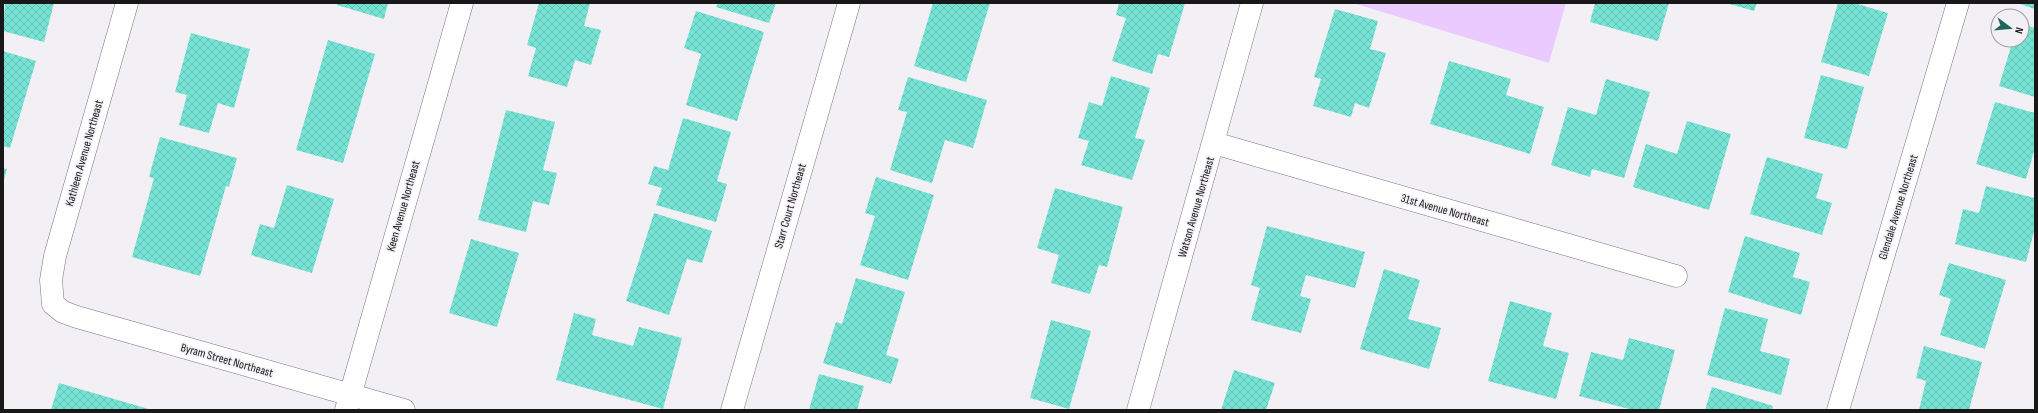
<svg xmlns="http://www.w3.org/2000/svg" width="2038" height="413" font-family="'Sofia Sans Condensed',sans-serif">
  <style>
    .grass { fill: #ebcaff }
    .building { fill: url(#building-cross-hatch) }
    .lines { fill: none; stroke-linecap: round; stroke-linejoin: round }
    .minor-casing { stroke: #777579; stroke-width: 23 }
    .minor { stroke: #fff; stroke-width: 22 }
    .labels { text-anchor: middle; stroke-width: 3; stroke-linejoin: round; paint-order: stroke }
    .street-label { font-size: 12px; fill: #191819; stroke: #f3f0f5 }
  </style>
  <defs>
    <pattern id="building-cross-hatch" width="8" height="8" patternUnits="userSpaceOnUse"><rect width="8" height="8" fill="#76e3d4"/><path d="M0 0l8 8M0 8l8-8" fill="none" stroke="#66c2b5"/></pattern>
  </defs>
  <rect width="100%" height="100%" fill="#f3f0f5"/>
  <path class="grass" d="M 1353,3 L 1566,3 L 1549,63 Z"/>
  <path class="building" d="M 5,3 L 54,3 L 44,42 L 3,31 Z
    M 337,3 L 388,3 L 384,19 L 337,5 Z
    M 539,3 L 590,3 L 584,26 L 601,30 L 591,65 L 575,60 L 567,87 L 528,76 L 536,48 L 527,45 Z
    M 718,3 L 776,3 L 769,23 L 716,7 Z
    M 933,3 L 990,3 L 966,82 L 914,66 Z
    M 1119,3 L 1185,3 L 1169,57 L 1158,54 L 1152,74 L 1112,61 L 1126,18 L 1116,15 Z
    M 1595,3 L 1669,3 L 1658,41 L 1590,22 Z
    M 1726,3 L 1757,3 L 1754,11 Z
    M 1838,3 L 1854,3 L 1888,13 L 1869,76 L 1821,62 Z
    M 2017,3 L 2035,3 L 2035,9 Z
    M 1335,9 L 1378,21 L 1370,49 L 1386,53 L 1369,108 L 1355,103 L 1351,117 L 1313,106 L 1321,79 L 1314,77 Z
    M 696,11 L 764,32 L 737,121 L 686,105 L 701,54 L 684,48 Z
    M 2022,24 L 2035,28 L 2035,97 L 1999,86 L 2013,40 L 2022,40 Z
    M 191,33 L 250,49 L 234,108 L 218,103 L 209,133 L 179,125 L 187,95 L 175,92 Z
    M 328,40 L 375,54 L 343,163 L 296,150 Z
    M 3,51 L 36,61 L 10,148 L 3,146 Z
    M 1449,61 L 1511,79 L 1506,95 L 1544,107 L 1530,154 L 1430,124 Z
    M 1821,75 L 1864,87 L 1847,149 L 1804,138 Z
    M 1111,76 L 1150,88 L 1135,138 L 1145,140 L 1132,180 L 1081,165 L 1089,141 L 1078,138 L 1089,102 L 1102,106 Z
    M 908,77 L 987,100 L 973,148 L 945,140 L 932,183 L 890,170 L 907,112 L 898,110 Z
    M 1606,79 L 1650,92 L 1624,178 L 1592,169 L 1590,177 L 1551,165 L 1568,107 L 1596,115 Z
    M 1995,102 L 2035,113 L 2035,148 L 2026,179 L 1976,164 Z
    M 506,110 L 555,122 L 543,170 L 557,173 L 549,205 L 533,201 L 526,232 L 478,220 Z
    M 683,118 L 731,132 L 717,181 L 727,184 L 716,222 L 656,205 L 662,188 L 648,184 L 654,166 L 668,170 Z
    M 1687,121 L 1731,134 L 1709,210 L 1633,187 L 1646,144 L 1677,154 Z
    M 160,137 L 237,158 L 229,187 L 226,186 L 200,276 L 132,257 L 154,178 L 149,177 Z
    M 1767,157 L 1823,174 L 1816,198 L 1832,203 L 1822,235 L 1750,214 Z
    M 3,168 L 7,169 L 3,183 Z
    M 876,177 L 934,195 L 908,280 L 860,265 L 875,216 L 865,213 Z
    M 287,185 L 334,199 L 312,273 L 251,255 L 260,224 L 274,228 Z
    M 1986,186 L 2035,198 L 2035,228 L 2026,262 L 1955,244 L 1963,209 L 1979,213 Z
    M 1055,188 L 1123,207 L 1107,267 L 1099,265 L 1090,294 L 1051,283 L 1059,255 L 1037,248 Z
    M 654,213 L 712,231 L 702,263 L 687,259 L 669,315 L 626,301 Z
    M 1267,226 L 1365,252 L 1355,288 L 1306,275 L 1300,296 L 1311,299 L 1301,333 L 1251,320 L 1260,288 L 1251,285 Z
    M 1745,236 L 1800,253 L 1793,277 L 1810,282 L 1801,315 L 1728,292 Z
    M 471,239 L 519,253 L 497,327 L 449,313 Z
    M 1949,263 L 2006,280 L 1985,349 L 1940,335 L 1951,299 L 1939,295 Z
    M 1384,269 L 1420,280 L 1408,319 L 1441,328 L 1429,369 L 1360,349 Z
    M 856,278 L 905,292 L 886,355 L 899,359 L 891,384 L 823,363 L 836,322 L 842,324 Z
    M 1510,301 L 1552,313 L 1543,346 L 1569,353 L 1556,399 L 1488,381 Z
    M 1725,308 L 1768,319 L 1760,351 L 1790,359 L 1781,395 L 1707,375 Z
    M 574,313 L 596,319 L 592,335 L 633,346 L 639,327 L 682,338 L 663,409 L 556,380 Z
    M 1051,320 L 1091,331 L 1069,409 L 1030,398 Z
    M 1629,338 L 1675,350 L 1659,410 L 1633,410 L 1579,396 L 1591,352 L 1623,360 Z
    M 1924,346 L 1982,362 L 1969,410 L 1919,410 L 1926,381 L 1916,378 Z
    M 1234,370 L 1275,383 L 1266,410 L 1221,410 Z
    M 819,374 L 864,386 L 857,410 L 809,410 Z
    M 59,383 L 152,410 L 51,410 Z
    M 1712,387 L 1773,406 L 1772,410 L 1705,410 Z"/>
  <g class="lines">
    <defs>
      <path id="minor" d="M 127,3 L 55,256 L 51,280 L 53,304 L 63,312 L 77,317 L 404,410
        M 1214,143 L 1676,276
        M 346,410 L 462,3
        M 732,410 L 849,3
        M 1138,410 L 1252,3
        M 1838,410 L 1958,3"/>
    </defs>
    <use href="#minor" class="minor-casing"/>
    <use href="#minor" class="minor"/>
  </g>
  <g class="labels">
    <g class="street-label">
      <text transform="translate(84 153) rotate(-74)" y="4">Kathleen Avenue Northeast</text>
      <text transform="translate(403 206) rotate(-74)" y="4">Keen Avenue Northeast</text>
      <text transform="translate(790 206) rotate(-74)" y="4">Starr Court Northeast</text>
      <text transform="translate(1196 207) rotate(-74)" y="4">Watson Avenue Northeast</text>
      <text transform="translate(1898 207) rotate(-73)" y="4">Glendale Avenue Northeast</text>
      <text transform="translate(1445 210) rotate(16)" y="4">31st Avenue Northeast</text>
      <text transform="translate(227 360) rotate(16)" y="4">Byram Street Northeast</text>
    </g>
  </g>
  <rect width="2038" height="413" fill="none" stroke="#191819" stroke-width="8"/>
  <g transform="translate(2010 28) rotate(106)"><circle r="19" fill="#f3f0f5" stroke="#9c9a9d"/>
  <path d="M0-3L7 15L0 10L-7 15Z" fill="#1e675e"/>
  <text y="-6" font-size="11" font-weight="bold" text-anchor="middle" fill="#191819">N</text>
  </g>
</svg>
